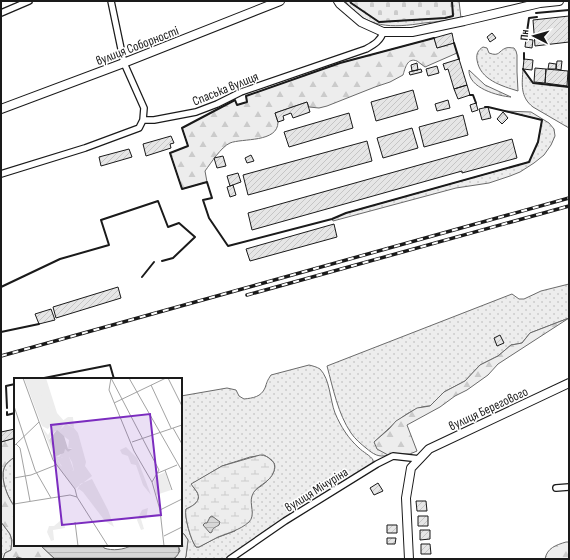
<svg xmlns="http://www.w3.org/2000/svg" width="570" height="560" font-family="'Sofia Sans Condensed',sans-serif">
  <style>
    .grass { fill: url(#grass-dots); stroke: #6a6a6a; fill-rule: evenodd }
    .forest { fill: url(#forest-firs); stroke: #6a6a6a }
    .wetland { fill: url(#wetland-marsh); stroke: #6a6a6a }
    .cemetery { fill: url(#cemetery-stones); stroke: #6a6a6a }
    .water { fill: url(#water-rules); stroke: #6a6a6a }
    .building { fill: url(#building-hatch); stroke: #1a1a1a }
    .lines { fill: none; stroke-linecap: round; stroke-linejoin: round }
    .street-casing { stroke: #1a1a1a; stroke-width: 8 }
    .secondary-casing { stroke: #1a1a1a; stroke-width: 10 }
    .street { stroke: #fff; stroke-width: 5.5 }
    .secondary { stroke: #fff; stroke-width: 8 }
    .rail-casing { stroke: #1a1a1a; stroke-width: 3.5 }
    .rail { stroke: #fff; stroke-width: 2; stroke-dasharray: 6; stroke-linecap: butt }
    .wall { stroke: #1a1a1a; stroke-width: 2 }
    .labels { text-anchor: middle; stroke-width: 3; stroke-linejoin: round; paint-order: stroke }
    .street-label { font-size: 13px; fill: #1a1a1a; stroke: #fff }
    .inset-road { fill: none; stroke: #a3a3a3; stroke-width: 1 }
    .view { fill: #7b2cbf; fill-opacity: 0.15; stroke: #7b2cbf; stroke-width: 2 }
    .inset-edge { fill: none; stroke: #1a1a1a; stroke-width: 2 }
  </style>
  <defs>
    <pattern id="grass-dots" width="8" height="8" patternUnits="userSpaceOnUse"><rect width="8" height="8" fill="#ededed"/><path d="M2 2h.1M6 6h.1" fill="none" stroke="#cbcbcb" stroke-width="1.8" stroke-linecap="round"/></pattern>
    <pattern id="forest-firs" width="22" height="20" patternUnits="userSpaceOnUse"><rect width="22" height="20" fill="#ededed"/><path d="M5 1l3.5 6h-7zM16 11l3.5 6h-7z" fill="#cbcbcb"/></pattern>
    <pattern id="wetland-marsh" width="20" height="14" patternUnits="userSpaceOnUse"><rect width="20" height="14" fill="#ededed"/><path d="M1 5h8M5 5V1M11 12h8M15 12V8" fill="none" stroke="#cbcbcb"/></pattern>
    <pattern id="cemetery-stones" width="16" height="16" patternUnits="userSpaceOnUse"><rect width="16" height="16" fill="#ededed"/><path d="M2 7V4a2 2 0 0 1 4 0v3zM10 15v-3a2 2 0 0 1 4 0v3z" fill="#cbcbcb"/></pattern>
    <pattern id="water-rules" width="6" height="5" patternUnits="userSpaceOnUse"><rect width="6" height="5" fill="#d7d7d7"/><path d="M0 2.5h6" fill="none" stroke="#b8b8b8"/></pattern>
    <pattern id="building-hatch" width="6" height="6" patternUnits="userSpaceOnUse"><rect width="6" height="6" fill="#e6e6e6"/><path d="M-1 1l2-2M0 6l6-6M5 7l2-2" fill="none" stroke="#c5c5c5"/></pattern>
  </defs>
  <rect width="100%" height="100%" fill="#fff"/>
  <path class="grass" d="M 345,1 L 350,1 L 351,3 L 380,22 L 453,16 L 452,1 L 459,1 L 461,18 C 449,20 436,22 424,23 C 392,28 366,29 345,1 Z
    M 483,47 L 487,48 L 489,53 C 500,57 498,51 506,48 C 509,47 511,48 514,48 L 516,51 L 517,55 L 517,72 L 518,91 C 502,86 480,80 477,60 C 476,54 478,50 483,47 Z
    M 523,69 L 533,83 L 569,87 L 569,128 L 533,107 C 520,97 522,84 523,69 Z
    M 504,111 L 531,112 L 549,123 L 554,129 L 555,136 L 551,145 L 544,155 L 534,163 L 520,172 L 510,176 L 489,183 L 456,188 L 333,221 L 332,219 L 346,213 L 529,162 L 538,142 L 542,120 Z
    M 569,284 L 569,318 L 530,333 L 522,343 L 517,344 L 511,345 L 498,356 L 480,365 L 465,381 L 444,392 L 430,406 C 409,406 389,429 374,442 L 384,452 L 388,455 C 379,458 373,454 366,448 C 361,444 355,439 351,433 C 338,414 333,388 327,366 L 512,294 L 519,299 L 524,299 L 541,291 Z
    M 309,365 C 313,366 317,367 320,369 C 330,379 330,400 335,413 C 341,427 348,438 359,448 C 363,452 371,456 373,460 L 373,463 L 289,516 L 226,559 L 185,559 L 186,556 L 188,540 L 184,534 L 181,533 L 181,396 L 227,388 L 236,390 L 239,396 L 244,399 C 253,398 261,397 265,388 C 267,382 267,381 271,375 ZM 264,455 C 267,457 272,459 274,463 C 278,471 267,482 261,486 C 257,489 254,490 252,494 C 249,501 251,506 252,513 L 235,531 L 216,538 L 199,547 L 196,547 C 191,541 184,516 186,509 C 193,506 202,501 197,492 C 195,489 193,487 192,484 L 222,466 L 250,457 Z
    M 15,457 L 15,507 C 8,499 0,479 4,468 C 6,463 10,460 15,457 Z
    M 1,522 C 10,534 13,535 11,550 L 5,553 L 3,559 L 1,559 Z"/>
  <path class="forest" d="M 434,38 L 437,48 L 454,43 L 457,53 L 425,67 C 422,65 420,63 417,61 C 407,57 405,69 403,75 L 390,82 L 375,87 L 327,106 L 319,108 L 309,107 L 307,102 L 275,113 C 276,116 277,120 278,122 C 278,143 242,138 230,143 C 221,147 211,163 205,171 L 207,182 L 182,189 L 170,153 L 188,146 L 182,128 L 235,100 L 237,105 L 247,102 L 246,96 L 340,63 Z
    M 469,70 L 485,85 L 511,97 C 498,96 468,88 469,70 Z
    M 569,318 L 498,364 L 488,375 L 467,390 L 455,396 L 440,407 L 407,425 L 417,451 L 410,454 L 392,454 L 388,455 L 377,449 L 374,442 L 389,429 L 396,421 L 417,408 L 430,406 L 444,392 L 465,381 L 480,365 L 498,356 L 511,345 L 517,344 L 522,343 L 530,333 Z
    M 15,438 L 15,457 C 10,460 6,463 4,468 C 0,479 8,499 15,507 L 15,545 L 40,545 L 55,559 L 24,559 L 17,557 L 16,559 L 3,559 L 5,553 L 11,550 L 12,540 L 10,534 L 1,522 L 1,441 L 1,442 Z
    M 181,533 L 184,534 L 188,540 L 186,556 L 185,559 L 173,559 L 175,558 L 180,551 L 178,545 L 181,545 Z
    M 566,542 L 569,542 L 569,559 L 545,559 C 547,548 556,545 566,542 Z"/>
  <path class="wetland" d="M 260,455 C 265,455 268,457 271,460 C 275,463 275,466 274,471 C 270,484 255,485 252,496 C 249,504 256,515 249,522 C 240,530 228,533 218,537 C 212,540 205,544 199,547 L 196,547 C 191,541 184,516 186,509 C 193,506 202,501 197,492 C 195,489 193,487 191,484 L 222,466 Z"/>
  <path class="cemetery" d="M 350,1 L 452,1 L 453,16 L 445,18 L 379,22 L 351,3 Z"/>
  <path class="water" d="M 212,516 L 220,522 L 219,525 C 216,527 212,528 212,532 L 210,533 L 203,525 L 205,523 L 207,523 L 210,517 Z
    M 40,545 L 103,545 L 104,548 C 112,551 124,550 132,545 L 178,545 C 180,552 179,555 173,559 L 55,559 Z"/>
  <path class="building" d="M 569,16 L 569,42 L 535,46 L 533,20 Z
    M 452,33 L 454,43 L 437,48 L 434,38 Z
    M 492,33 L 496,38 L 490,42 L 487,37 Z
    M 526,39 L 533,40 L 532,48 L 525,47 Z
    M 459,59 L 467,85 L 454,89 L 448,69 L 445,70 L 443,64 Z
    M 524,59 L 533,60 L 532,70 L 523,69 Z
    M 557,61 L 562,61 L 561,70 L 556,69 Z
    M 417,63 L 418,70 L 412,71 L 411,65 Z
    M 549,63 L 556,64 L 556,69 L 548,69 Z
    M 437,66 L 439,73 L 428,76 L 426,69 Z
    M 535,68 L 546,69 L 545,83 L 534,82 Z
    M 421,69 L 422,72 L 410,75 L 409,72 Z
    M 546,69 L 568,71 L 567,86 L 545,83 Z
    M 467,85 L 470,95 L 458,99 L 454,89 Z
    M 413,90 L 418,109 L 376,121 L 371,102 Z
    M 448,100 L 450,108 L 437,111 L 435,104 Z
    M 307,102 L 310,112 L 293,118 L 291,113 L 283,116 L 284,120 L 278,122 L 275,113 Z
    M 476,103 L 478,110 L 472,112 L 470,105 Z
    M 488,107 L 491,118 L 482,120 L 479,109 Z
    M 503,112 L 508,118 L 502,124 L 497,119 Z
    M 349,113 L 353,128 L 289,147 L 284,132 Z
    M 463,115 L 468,135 L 424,147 L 419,127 Z
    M 412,128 L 418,148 L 383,158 L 377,138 Z
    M 171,136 L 174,143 L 170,144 L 171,148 L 146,156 L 143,144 Z
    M 512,139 L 517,158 L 462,173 L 462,171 L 252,230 L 248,213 Z
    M 367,141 L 372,161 L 248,195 L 243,175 Z
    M 129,149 L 132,157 L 101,166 L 99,157 Z
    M 251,155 L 254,161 L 247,163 L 245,158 Z
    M 223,156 L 226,166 L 217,168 L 214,158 Z
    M 238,173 L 241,182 L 230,186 L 227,176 Z
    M 233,185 L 236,195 L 230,197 L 227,187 Z
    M 334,224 L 337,237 L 250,261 L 246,249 Z
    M 118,287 L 121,298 L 56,318 L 53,307 Z
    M 51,309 L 55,320 L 39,324 L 35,314 Z
    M 500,335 L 504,343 L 497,346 L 494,338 Z
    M 15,429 L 15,438 L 1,442 L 1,432 Z
    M 378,483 L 383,491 L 374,495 L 370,488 Z
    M 416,501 L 426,501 L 427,511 L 417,511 Z
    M 418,516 L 428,516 L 428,526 L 418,526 Z
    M 387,525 L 397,525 L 397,533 L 387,533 Z
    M 420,530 L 430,530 L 430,539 L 420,540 Z
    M 387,538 L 396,538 L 395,544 L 387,544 Z
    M 421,544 L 430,544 L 431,554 L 421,554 Z"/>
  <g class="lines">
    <defs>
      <path id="street" d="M 111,1 L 124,63 L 144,108 L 143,120
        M 1,13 L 29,1
        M 1,174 L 85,148 L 139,128 L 143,120 L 154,120 L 196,112 L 217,104 L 241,92 L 366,49 C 373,45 381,41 383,32
        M 556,488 L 569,487
        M 230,559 L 285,521 L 377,464 L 393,456 L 420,459"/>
      <path id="secondary" d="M 338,1 L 340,4 L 361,22 L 383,32 L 412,32 L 464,21 L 540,3 L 559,1
        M 1,109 L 121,64 L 280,1
        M 409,559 L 406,498 L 411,468 L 429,449 L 569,383"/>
    </defs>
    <use href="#street" class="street-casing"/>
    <use href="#secondary" class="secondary-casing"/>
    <use href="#street" class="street"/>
    <use href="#secondary" class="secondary"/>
    <defs>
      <path id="rail" d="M 247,295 L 569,206
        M 1,356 L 569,198"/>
    </defs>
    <use href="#rail" class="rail-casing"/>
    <use href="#rail" class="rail"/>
    <path class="wall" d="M 350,1 L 351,3 L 379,22 L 445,18 L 453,16 L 452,1
      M 536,13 L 569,10
      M 434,38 L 340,63 L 246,96 L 247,102 L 237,105 L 235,100 L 182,128 L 188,146 L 170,153 L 182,189 L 207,182 L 212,198 L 203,200 L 209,218 L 228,246 L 332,219 L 346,213 L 529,162 L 538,142 L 542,120 L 488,107 L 485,107
      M 526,39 L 529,18 L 537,17
      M 454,43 L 459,59
      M 524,59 L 524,53
      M 523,69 L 533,83 L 569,87
      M 470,95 L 473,95 L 476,103
      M 142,277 L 154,262
      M 1,287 L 60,259 L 109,245 L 101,220 L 158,201 L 168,227 L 179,223 L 195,237 L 173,258 L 162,261
      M 1,332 L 39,324
      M 39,379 L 110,365 L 114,379
      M 7,408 L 6,386 L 15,384
      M 7,412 L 7,415 L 15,413"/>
  </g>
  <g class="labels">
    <g class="street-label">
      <text transform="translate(137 45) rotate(-21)" y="5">вулиця Соборності</text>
      <text transform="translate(225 88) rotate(-22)" y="5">Спаська вулиця</text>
      <text transform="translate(488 408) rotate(-25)" y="5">вулиця Берегового</text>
      <text transform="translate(316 489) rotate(-32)" y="5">вулиця Мічуріна</text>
    </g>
  </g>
  <g transform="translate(14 378)">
    <rect width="168" height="168" fill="#fff"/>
    <path d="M 10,0 L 32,0 L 43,35 L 50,43 L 41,48 L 36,48 L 34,51 L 28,48 ZM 20,21 L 33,21 L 34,31 L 24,33 ZM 52,46 L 60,50 L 64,55 L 72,84 L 71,88 L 78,98 L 61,111 L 41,85 L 37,76 L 45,79 L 51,71 L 54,74 L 58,70 L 54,71 L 55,62 L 44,54 ZM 50,79 L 55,79 L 58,84 L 60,93 L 47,88 L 43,81 ZM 78,101 L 94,132 L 100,149 L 91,143 L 69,114 L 65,111 L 63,113 L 66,106 ZM 134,130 L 132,141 L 127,141 L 130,151 L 127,152 L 123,142 L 128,132 Z" fill="#ededed" fill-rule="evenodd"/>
    <path d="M 54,39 L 59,39 L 60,50 L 54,46 L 49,47 L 45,54 L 41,53 L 35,61 L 41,77 L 46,77 L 40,79 L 28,49 L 34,57 L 38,51 L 36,48 L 41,48 ZM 112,69 L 123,80 L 137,117 L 129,107 L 122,87 L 117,86 L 114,78 L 108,76 L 106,72 ZM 46,143 L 50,145 L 51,150 L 39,152 L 40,162 L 37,163 L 33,154 L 35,148 L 40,148 Z" fill="#ededed"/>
    <path d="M 24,16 L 32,19 L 35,24 L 34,32 L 29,35 L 25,35 L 20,26 L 20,20 ZM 49,79 L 55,79 L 60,93 L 49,90 L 43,81 Z" fill="#ededed"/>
    <path d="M 151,94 L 157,112 L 142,117 L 140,104 L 142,98 Z" fill="#ededed"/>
    <path d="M 43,52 L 50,58 L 54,71 L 58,71 L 54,74 L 51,71 L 50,75 L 42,78 L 35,62 Z" fill="#d7d7d7"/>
    <path class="inset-road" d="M 9,0 L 39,82 L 61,111 L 63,119M 97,0 L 145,92 L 138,104 L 146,132M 97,0 L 95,12 L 120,73 L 138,104M 115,0 L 168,93M 154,0 L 168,28M 137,7 L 157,50M 100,25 L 152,0M 0,28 L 21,92 L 37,120M 159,50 L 168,66M 118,64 L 168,47M 2,66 L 6,70 L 16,123M 0,68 L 25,44M 151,92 L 158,112M 144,95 L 163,87M 0,100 L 17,97 L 42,87M 63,119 L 94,168M 0,126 L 56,117 L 63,119M 61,144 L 64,168M 150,158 L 168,149M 150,168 L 146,132 L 168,121"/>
    <path class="view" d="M 136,36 L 147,137 L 48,147 L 37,47 Z"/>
    <rect width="168" height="168" class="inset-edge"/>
  </g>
  <rect width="570" height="560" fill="none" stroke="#1a1a1a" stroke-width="4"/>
  <g transform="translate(534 36) rotate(276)" stroke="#ffffff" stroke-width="3" paint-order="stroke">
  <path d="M0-3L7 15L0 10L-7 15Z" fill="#1a1a1a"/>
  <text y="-6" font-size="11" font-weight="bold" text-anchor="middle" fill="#1a1a1a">Пн</text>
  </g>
</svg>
